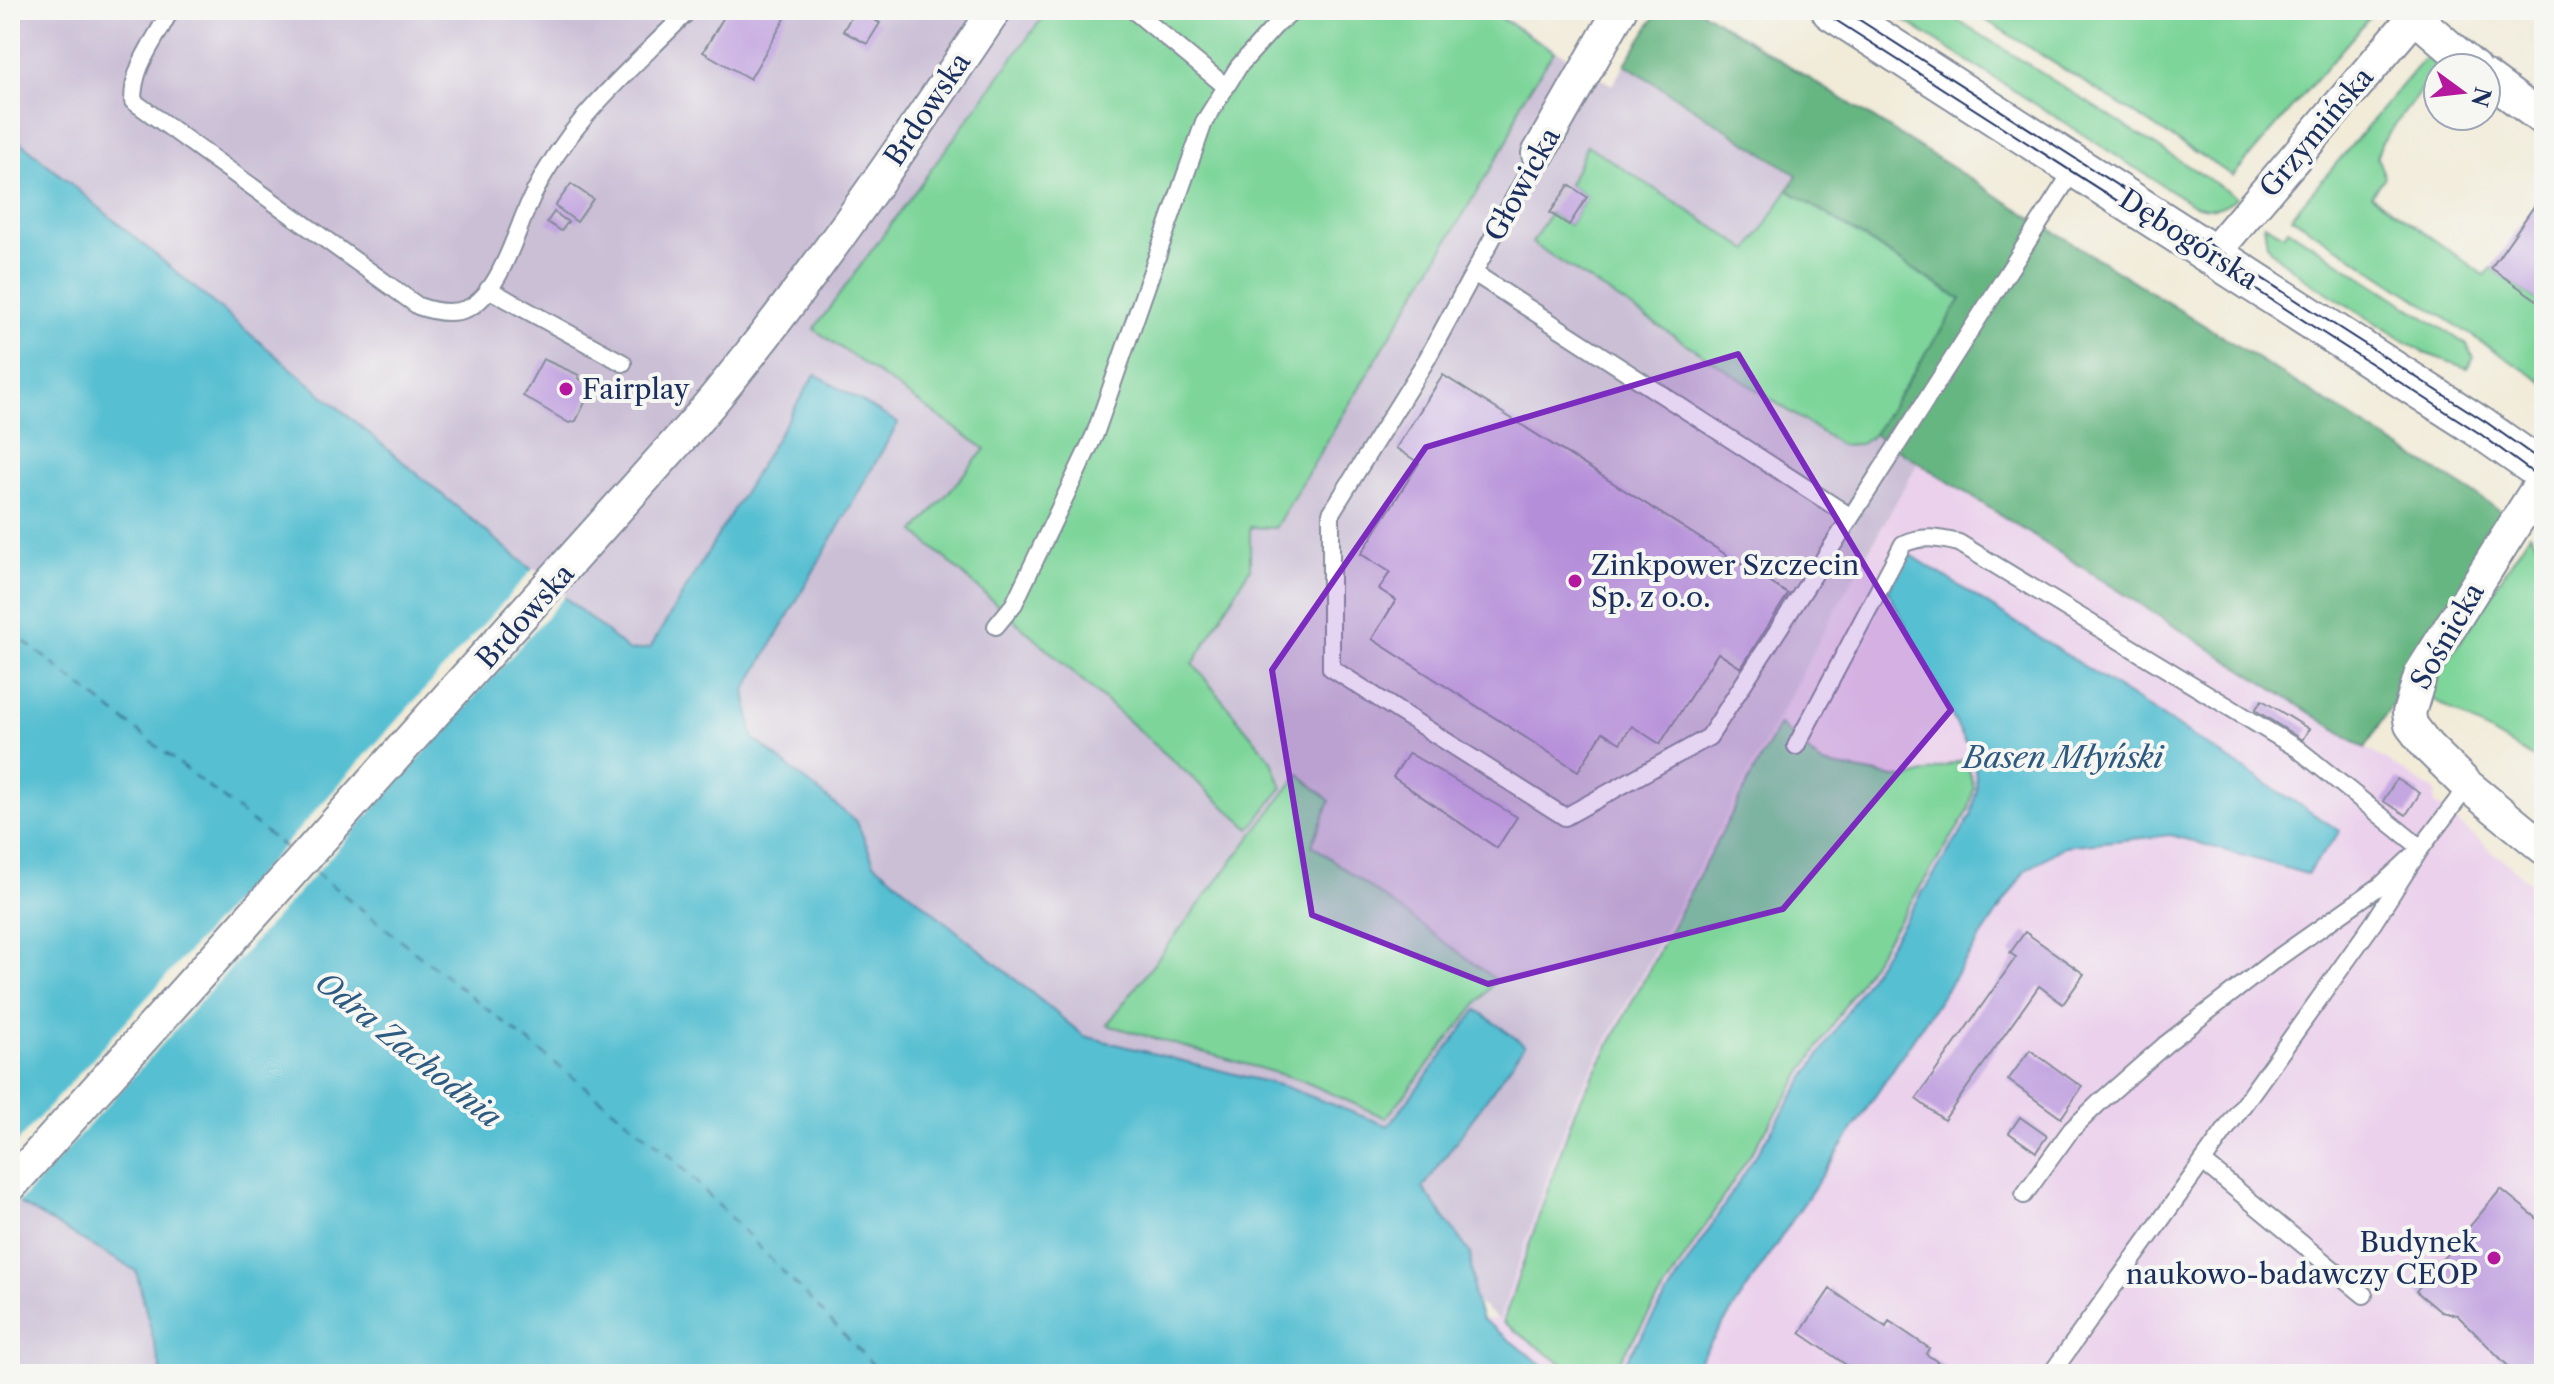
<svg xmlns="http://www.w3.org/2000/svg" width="2554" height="1384" font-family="'Libre Caslon Text',serif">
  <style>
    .built { fill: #ebd1ec }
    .industrial { fill: #cbbfd6 }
    .green { fill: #7dd59a; stroke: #4c827c; stroke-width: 2 }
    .forest { fill: #66b682; stroke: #407270; stroke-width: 2 }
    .water { fill: #56bfd2; stroke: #387798; stroke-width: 2 }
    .pier { fill: #f1ebd8 }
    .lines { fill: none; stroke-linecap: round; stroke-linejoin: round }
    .ferry { stroke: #2d5a81; stroke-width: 2; stroke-dasharray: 10 8; stroke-linecap: butt }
    .building { fill: #c4a7e1 }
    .service-casing { stroke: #868d9b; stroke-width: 20 }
    .minor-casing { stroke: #868d9b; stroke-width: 36 }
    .tertiary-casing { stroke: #868d9b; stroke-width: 44 }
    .service { stroke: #fff; stroke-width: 16 }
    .minor { stroke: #fff; stroke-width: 32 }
    .tertiary { stroke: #fff; stroke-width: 40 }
    .tram { stroke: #1b2f5e; stroke-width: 2 }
    .marked { fill: #7b2cbf; fill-opacity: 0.2; stroke: #7b2cbf; stroke-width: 6; stroke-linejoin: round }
    .poi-dot { fill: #b5179e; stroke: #f6f6f2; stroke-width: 3 }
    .labels { text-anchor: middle; stroke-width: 8; stroke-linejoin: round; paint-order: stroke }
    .street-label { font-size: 28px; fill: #1b2f5e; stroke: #f6f6f2 }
    .poi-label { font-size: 28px; fill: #1b2f5e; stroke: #f6f6f2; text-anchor: start }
    .water-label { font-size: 30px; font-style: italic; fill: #2d5a81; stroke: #f6f6f2 }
  </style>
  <rect width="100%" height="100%" fill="#f6f6f2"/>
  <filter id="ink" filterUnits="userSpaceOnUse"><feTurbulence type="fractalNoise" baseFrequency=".0125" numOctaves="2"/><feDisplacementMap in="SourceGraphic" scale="16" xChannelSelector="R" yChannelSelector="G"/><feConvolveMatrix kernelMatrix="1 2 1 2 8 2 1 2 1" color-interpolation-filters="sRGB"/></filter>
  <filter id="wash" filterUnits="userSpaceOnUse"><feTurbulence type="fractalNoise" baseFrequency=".006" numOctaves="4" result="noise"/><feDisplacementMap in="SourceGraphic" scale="32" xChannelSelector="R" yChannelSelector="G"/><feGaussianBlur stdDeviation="1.8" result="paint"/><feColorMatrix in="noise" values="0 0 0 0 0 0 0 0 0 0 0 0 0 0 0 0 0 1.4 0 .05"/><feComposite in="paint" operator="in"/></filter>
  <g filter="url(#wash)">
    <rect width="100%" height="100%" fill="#f1ebd8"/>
    <path class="built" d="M 1918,463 L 2436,792 L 2434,803 L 2544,894 L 2544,1374 L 1554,1374 L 1482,1319 L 1499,1319 L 1571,1108 L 1842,598 Z"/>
    <path class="industrial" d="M 10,10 L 1492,10 L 1612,85 L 1659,10 L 2014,207 L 1874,434 L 1918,463 L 1842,598 L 1571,1108 L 1499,1320 L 1441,1273 L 1072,1058 L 10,251 Z
      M 10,1198 L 136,1271 L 162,1374 L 10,1374 Z"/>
    <path class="green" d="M 1048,10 L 1488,10 L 1554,51 L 1521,102 L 1509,138 L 1275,528 L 1250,527 L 1250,568 L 1193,664 L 1272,761 L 1282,788 L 1250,829 L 915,532 L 985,449 L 814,329 Z
      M 1888,10 L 1942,10 L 2237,197 C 2221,210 2211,211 2192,204 Z
      M 1970,10 L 2376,10 L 2233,176 Z
      M 2431,51 L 2439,66 L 2381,144 L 2377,157 L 2385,177 L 2371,195 L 2484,275 L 2491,268 L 2544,305 L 2544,383 L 2291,217 Z
      M 1587,145 L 1749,250 L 1788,190 L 1961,300 L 1874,434 L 1861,444 L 1841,445 L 1532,243 L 1550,213 L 1569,225 L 1587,197 L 1569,185 Z
      M 2264,224 L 2284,235 L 2288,229 L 2467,345 L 2474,358 L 2467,368 L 2424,353 L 2304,278 L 2276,256 L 2267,244 Z
      M 2530,533 L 2544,554 L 2544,764 L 2426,695 Z
      M 1779,724 L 1822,764 L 1906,779 L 1966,759 L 1974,788 L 1968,812 L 1611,1374 L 1576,1374 L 1503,1322 L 1575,1110 Z
      M 1299,774 L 1330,801 L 1312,845 L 1496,980 L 1386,1118 L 1301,1080 L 1107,1025 Z"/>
    <path class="forest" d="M 1659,10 L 1700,10 L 2509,516 L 2365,748 L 1874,434 L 1961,299 L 1788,190 L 1797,175 L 1625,64 Z"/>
    <path class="water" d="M 10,133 L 629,651 L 650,648 L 815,374 L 898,423 L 745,691 L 753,738 L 857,822 L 874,863 L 1084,1036 L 1286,1087 L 1388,1126 L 1477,1010 L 1525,1045 L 1423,1188 L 1470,1253 L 1474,1297 L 1482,1319 L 1554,1374 L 162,1374 L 136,1271 L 10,1198 Z
      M 1908,553 L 2340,831 L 2307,874 L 2171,835 L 2065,846 L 2025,871 L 1690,1374 L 1617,1374 L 1971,816 L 1977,789 L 1974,759 L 1888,591 Z"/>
    <path class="pier" d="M 534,568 L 566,595 L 38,1182 L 15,1206 L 10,1203 L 10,1150 Z"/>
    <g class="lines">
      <path class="ferry" d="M 10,630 L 288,850
        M 315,872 L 667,1152 L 882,1374"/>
    </g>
    <g id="blocks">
      <path class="building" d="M 728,10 L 790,10 L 750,79 L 703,52 Z
        M 855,10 L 880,23 L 867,44 L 843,31 Z
        M 571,184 L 593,199 L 577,222 L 555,206 Z
        M 1569,185 L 1587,197 L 1569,225 L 1550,213 Z
        M 2544,192 L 2544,305 L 2491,268 Z
        M 554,212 L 568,222 L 561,231 L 547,222 Z
        M 543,359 L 579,375 L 578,378 L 593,386 L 576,421 L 569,423 L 523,396 Z
        M 1443,375 L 1788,594 L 1741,668 L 1718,653 L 1660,744 L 1632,726 L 1620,743 L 1603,732 L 1578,771 L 1372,639 L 1396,600 L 1379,589 L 1390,572 L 1361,554 L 1419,463 L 1396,448 Z
        M 2262,700 L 2309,729 L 2302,740 L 2255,710 Z
        M 1409,753 L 1517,817 L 1497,848 L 1393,777 Z
        M 2397,779 L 2420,793 L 2406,815 L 2383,801 Z
        M 2025,932 L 2084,974 L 2063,1004 L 2039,986 L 1944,1120 L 1916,1099 L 2016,957 L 2010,953 Z
        M 2030,1050 L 2082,1087 L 2061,1118 L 2008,1080 Z
        M 2020,1117 L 2047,1136 L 2036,1152 L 2009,1133 Z
        M 2501,1189 L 2544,1224 L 2544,1374 L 2516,1374 L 2457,1315 L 2441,1312 L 2416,1291 Z
        M 1830,1289 L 1886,1327 L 1889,1321 L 1929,1348 L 1926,1354 L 1955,1374 L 1853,1374 L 1855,1371 L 1800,1333 Z"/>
    </g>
  </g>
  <g filter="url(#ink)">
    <use href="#blocks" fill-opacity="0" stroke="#868d9b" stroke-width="2"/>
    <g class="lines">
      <defs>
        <path id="service" d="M 170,10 C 155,43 133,63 133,101 L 418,306 C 432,311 450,315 466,309 C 501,295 517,226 533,195 C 571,117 630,71 689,10
          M 1133,10 L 1224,85
          M 1474,273 L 1851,517 L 1709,737 L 1565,817 L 1331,668 L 1331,513 L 1427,359 L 1538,154
          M 488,289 L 623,363
          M 1851,517 L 2076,166
          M 996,626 L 1014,604 L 1095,434 L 1204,122 L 1239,66 L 1275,26 L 1295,10
          M 1796,746 L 1903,544 C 1922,535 1939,538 1959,543 L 2298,749 L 2421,848 L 2374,922 L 2051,1374
          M 2203,1162 L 2364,1295
          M 2024,1195 L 2071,1130 L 2101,1101 L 2166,1044 L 2272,962 L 2380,886 L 2421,848 L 2468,786"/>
        <path id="minor" d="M 2414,16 L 2474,68
          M 2486,77 L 2544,120
          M 1538,154 L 1620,10
          M 2213,254 L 2420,10
          M 2544,478 L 2421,673 L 2409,713 L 2411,725 L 2427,746 L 2468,786 L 2544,848
          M 10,1186 L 694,423 C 804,292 900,152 995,10"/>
        <path id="tertiary" d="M 1832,10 L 2478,426 L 2544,472"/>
      </defs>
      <use href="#service" class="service-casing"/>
      <use href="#minor" class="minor-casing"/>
      <use href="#tertiary" class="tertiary-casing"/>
      <use href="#service" class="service"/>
      <use href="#minor" class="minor"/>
      <use href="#tertiary" class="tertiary"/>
      <path class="tram" d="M 1820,10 L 2479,433 L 2544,481
        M 1844,10 L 2486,422 L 2544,463"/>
    </g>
  </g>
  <path class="marked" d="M 1738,354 L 1951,710 L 1783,909 L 1488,984 L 1312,915 L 1272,670 L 1426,447 Z"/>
  <g class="poi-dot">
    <circle cx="566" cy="389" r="8"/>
    <circle cx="1575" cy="581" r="8"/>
    <circle cx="2494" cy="1258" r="8"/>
  </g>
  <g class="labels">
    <g class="street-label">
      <text transform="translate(927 109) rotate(-56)" y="10">Brdowska</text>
      <text transform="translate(2316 132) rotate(-50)" y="10">Grzymińska</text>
      <text transform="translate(1522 184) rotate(-61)" y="10">Głowicka</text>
      <text transform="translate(2189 239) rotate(33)" y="10">Dębogórska</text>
      <text transform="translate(525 616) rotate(-48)" y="10">Brdowska</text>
      <text transform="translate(2447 636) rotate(-60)" y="10">Sośnicka</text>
    </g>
    <g class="poi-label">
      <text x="582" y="399">Fairplay</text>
      <text x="1591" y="575">Zinkpower Szczecin<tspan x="1591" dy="32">Sp. z o.o.</tspan></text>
      <text x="2478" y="1252" text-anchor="end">Budynek<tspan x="2478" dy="32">naukowo-badawczy CEOP</tspan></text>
    </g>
    <g class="water-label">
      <text x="2063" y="768">Basen Młyński</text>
      <text transform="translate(408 1050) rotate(39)" y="10">Odra Zachodnia</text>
    </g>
  </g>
  <rect width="2554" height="1384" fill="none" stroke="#f6f6f2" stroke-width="40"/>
  <g transform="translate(2462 92) rotate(105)"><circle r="38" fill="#f6f6f2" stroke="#9ea6b7" stroke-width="2"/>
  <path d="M0-6L14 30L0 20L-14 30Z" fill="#b5179e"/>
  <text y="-12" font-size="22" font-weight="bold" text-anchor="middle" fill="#1b2f5e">N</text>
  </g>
</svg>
